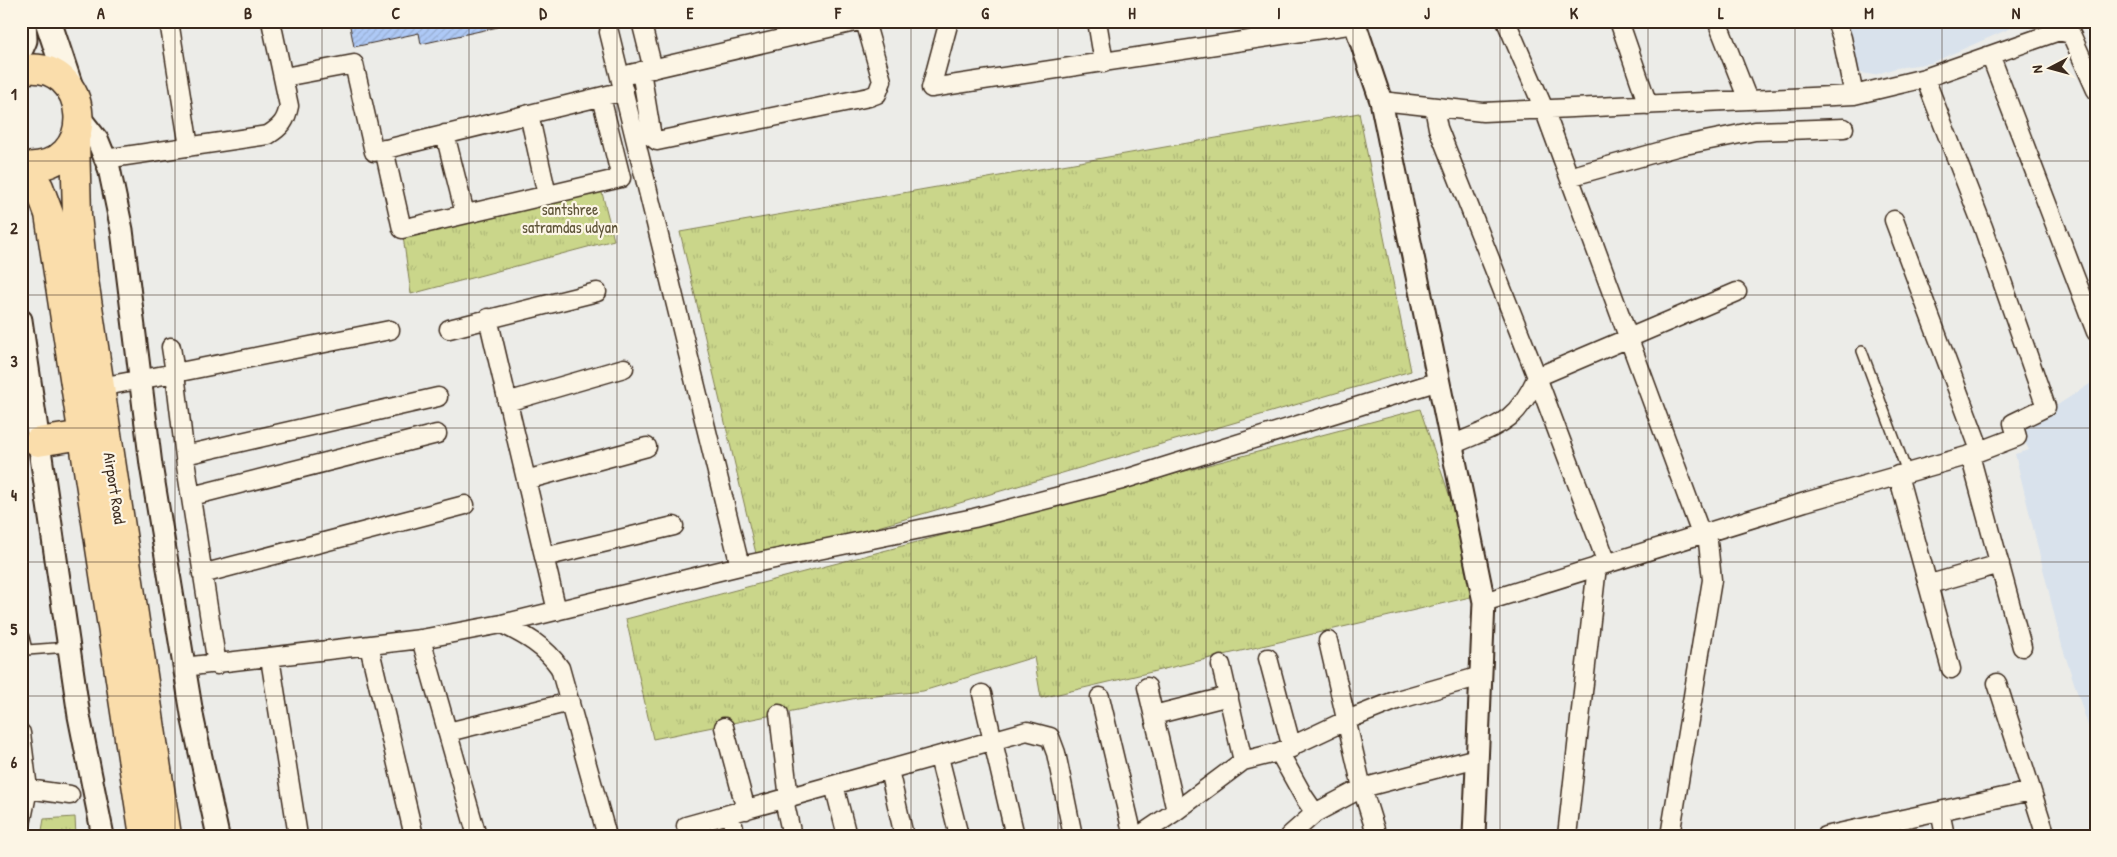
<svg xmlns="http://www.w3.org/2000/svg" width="2117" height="857" font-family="'Patrick Hand',sans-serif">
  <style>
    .built { fill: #d9e2ec }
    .park { fill: url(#park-tufts); stroke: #828054 }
    .building { fill: url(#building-hatch); stroke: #3b2a1e }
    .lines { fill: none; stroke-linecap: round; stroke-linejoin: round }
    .service-casing { stroke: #3b2a1e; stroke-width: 12 }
    .minor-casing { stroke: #3b2a1e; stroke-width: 21 }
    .tertiary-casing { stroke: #3b2a1e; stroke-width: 25 }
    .secondary-casing { stroke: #3b2a1e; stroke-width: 29 }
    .primary-casing { stroke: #3b2a1e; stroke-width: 31 }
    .service { stroke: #fcf5e5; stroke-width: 9 }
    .minor { stroke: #fcf5e5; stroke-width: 18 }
    .tertiary { stroke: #fcf5e5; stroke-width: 21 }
    .secondary { stroke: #fcf5e5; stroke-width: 25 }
    .primary { stroke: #faddab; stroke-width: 28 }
    .grid { fill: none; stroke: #3b2a1e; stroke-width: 1; stroke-opacity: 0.55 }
    .labels { text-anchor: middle; stroke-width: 4.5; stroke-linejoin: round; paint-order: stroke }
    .park-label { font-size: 16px; fill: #5f5539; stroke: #fcf5e5 }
    .street-label { font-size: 16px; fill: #3b2a1e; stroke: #fcf5e5 }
    .neatline { fill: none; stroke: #3b2a1e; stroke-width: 2 }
    .grid-label { font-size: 16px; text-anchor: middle; font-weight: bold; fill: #3b2a1e }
  </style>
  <defs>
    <pattern id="park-tufts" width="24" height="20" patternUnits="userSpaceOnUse" patternTransform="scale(1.25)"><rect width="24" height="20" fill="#cad68a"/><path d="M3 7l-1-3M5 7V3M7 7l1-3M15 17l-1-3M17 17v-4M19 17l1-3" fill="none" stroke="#aeb877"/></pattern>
    <pattern id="building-hatch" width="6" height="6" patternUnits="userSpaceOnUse" patternTransform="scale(1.25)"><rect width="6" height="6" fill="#aec9f6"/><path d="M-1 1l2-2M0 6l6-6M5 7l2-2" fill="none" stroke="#97add2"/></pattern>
  </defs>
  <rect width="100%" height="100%" fill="#ecece8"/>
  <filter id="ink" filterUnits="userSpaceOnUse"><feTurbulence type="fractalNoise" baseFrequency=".02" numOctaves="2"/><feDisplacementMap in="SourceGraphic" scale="10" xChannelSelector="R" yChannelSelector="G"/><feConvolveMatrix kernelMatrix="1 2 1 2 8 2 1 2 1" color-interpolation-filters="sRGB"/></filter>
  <g filter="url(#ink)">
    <path class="built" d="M 1840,21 L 2027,21 L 1931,63 L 1896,68 L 1874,75 L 1856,72 Z
      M 2096,380 L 2096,750 L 2062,646 L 2015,454 L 2029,450 L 2019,430 Z"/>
    <path class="park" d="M 1359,113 L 1411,371 L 758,562 L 680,232 Z
      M 598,177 L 614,240 L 411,294 L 403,236 Z
      M 1420,409 L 1483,594 L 1041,698 L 1034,657 L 923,691 L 857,698 L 653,739 L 626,619 Z
      M 75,817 L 76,836 L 41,836 L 44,819 Z"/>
    <path class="building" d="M 349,21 L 498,21 L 498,27 L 421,44 L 419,33 L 354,47 Z"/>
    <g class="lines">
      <defs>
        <path id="service" d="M 1862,351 L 1907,472
          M 21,637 L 24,637 L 27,650
          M 21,653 L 27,650 L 69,647"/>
        <path id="minor" d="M 169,21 L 189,147
          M 641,21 L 653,69
          M 949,21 L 931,88 L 1355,24
          M 1097,21 L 1104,63
          M 1506,21 L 1544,109 L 1701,534
          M 1619,21 L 1648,105
          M 1717,21 L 1748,100
          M 1836,21 L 1842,38 L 1854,95
          M 609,32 L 740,566
          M 1991,57 L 2096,332
          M 641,71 L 652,137 L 657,141 L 869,97 L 877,94 L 882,81 L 865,21
          M 630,74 L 859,21
          M 284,77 L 354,64 L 374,152 L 624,91
          M 1381,101 L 1483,112 L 1748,100 L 1854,95 L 1925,78
          M 1434,107 L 1438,128 L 1537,377 L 1607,563
          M 529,114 L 547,195
          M 445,134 L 465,214
          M 384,149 L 402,229 L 621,178 L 601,97
          M 105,159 L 268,135 C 281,127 286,121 289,106 L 271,21
          M 1569,177 L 1680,146 L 1755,131 L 1844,128
          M 1894,220 L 1980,450
          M 488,318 L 557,611
          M 449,329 L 597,292
          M 171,347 L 175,373 L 390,330
          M 100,387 L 175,373 L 186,466 L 217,665
          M 507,402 L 624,368
          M 1452,445 C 1497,425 1515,425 1537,377 L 1737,292
          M 185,455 L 438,397
          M 1970,455 L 2022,647
          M 1898,475 L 1951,669
          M 526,480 L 647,447
          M 192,496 L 437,434
          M 544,557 L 674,526
          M 202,574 L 465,505
          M 1930,584 L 2000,564
          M 1484,602 L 1805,502 L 1970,455 L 2017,437 L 2013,423 L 2046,407 L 1983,227 L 1925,78 L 2059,31 L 2071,34 L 2096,90
          M 502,624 C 525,635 545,646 560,668 L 607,836
          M 421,639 L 477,836
          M 1328,641 L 1362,788 L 1377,836
          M 369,646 L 414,836
          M 270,658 L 298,836
          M 1268,658 L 1292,748
          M 1221,665 L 1243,761
          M 184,667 L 421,639 L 502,624 L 740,566 L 974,518 L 1122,480 L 1439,381
          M 1997,683 L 2046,836
          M 1147,687 L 1176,811
          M 982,694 L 1015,836
          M 1100,697 L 1133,836
          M 779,714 L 789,799
          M 1154,715 L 1229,696
          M 724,727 L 746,810
          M 448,732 L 570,702
          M 21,733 L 28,789 L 21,824
          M 1279,752 L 1347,720 L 1397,700 L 1481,676
          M 939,757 L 959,836
          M 889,770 L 904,836
          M 834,785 L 847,836
          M 28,789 L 70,795
          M 784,800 L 792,836
          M 1940,811 L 1945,836
          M 730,814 L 736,836
          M 686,826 L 1027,731 L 1050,737 L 1056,753 L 1073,836
          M 1139,836 L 1176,811 L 1243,761 L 1279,752 L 1304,797 L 1315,813 L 1362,788 L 1477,758
          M 1289,836 L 1315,813
          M 1567,836 L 1597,566
          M 1670,836 L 1712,580 L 1707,532
          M 1825,836 L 2031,791"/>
        <path id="tertiary" d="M 1354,21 L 1381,101 L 1484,602 L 1474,836
          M 80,118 L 98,141 L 109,168 L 122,230 L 151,465 L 193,720 L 218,836
          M 21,320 L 79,716 L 103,836"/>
        <path id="secondary" d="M 48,21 L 71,90
          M 21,47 L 24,40 L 23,21"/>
        <path id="primary" d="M 21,70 C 92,55 103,174 21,166
          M 75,139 L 77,215 L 83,273 L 167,836
          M 22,166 L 39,187 L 49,214 L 144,836
          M 38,442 L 83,435"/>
      </defs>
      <use href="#service" class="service-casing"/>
      <use href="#minor" class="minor-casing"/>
      <use href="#tertiary" class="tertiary-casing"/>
      <use href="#secondary" class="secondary-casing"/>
      <use href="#primary" class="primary-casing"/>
      <use href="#service" class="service"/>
      <use href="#minor" class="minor"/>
      <use href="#tertiary" class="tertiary"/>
      <use href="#secondary" class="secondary"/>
      <use href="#primary" class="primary"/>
    </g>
  </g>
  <path class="grid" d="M 175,21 L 175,836M 322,21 L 322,836M 469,21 L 469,836M 617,21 L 617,836M 764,21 L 764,836M 911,21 L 911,836M 1058,21 L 1058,836M 1206,21 L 1206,836M 1353,21 L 1353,836M 1500,21 L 1500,836M 1648,21 L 1648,836M 1795,21 L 1795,836M 1942,21 L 1942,836M 21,161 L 2096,161M 21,295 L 2096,295M 21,428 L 2096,428M 21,562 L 2096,562M 21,696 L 2096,696"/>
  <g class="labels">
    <g class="park-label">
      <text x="570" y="215">santshree<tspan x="570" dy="18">satramdas udyan</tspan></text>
    </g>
    <g class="street-label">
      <text transform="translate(115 488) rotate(81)" y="6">Airport Road</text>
    </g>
  </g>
  <rect width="2117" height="857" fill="none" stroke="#fcf5e5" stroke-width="55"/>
  <g transform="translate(2050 68) rotate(264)" stroke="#fcf5e5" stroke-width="4" paint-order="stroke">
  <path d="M0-4L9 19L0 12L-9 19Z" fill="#3b2a1e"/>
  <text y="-8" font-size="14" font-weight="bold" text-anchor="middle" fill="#3b2a1e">N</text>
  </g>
  <rect x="28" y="28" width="2062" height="802" class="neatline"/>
  <g class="grid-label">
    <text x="101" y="19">A</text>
    <text x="248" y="19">B</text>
    <text x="396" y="19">C</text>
    <text x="543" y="19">D</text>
    <text x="690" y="19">E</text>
    <text x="838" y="19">F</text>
    <text x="985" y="19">G</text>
    <text x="1132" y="19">H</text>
    <text x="1279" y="19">I</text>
    <text x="1427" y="19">J</text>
    <text x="1574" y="19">K</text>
    <text x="1721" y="19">L</text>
    <text x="1869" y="19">M</text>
    <text x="2016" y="19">N</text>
    <text x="14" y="100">1</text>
    <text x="14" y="234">2</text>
    <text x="14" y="367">3</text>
    <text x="14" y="501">4</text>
    <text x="14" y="635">5</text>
    <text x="14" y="768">6</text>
  </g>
</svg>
